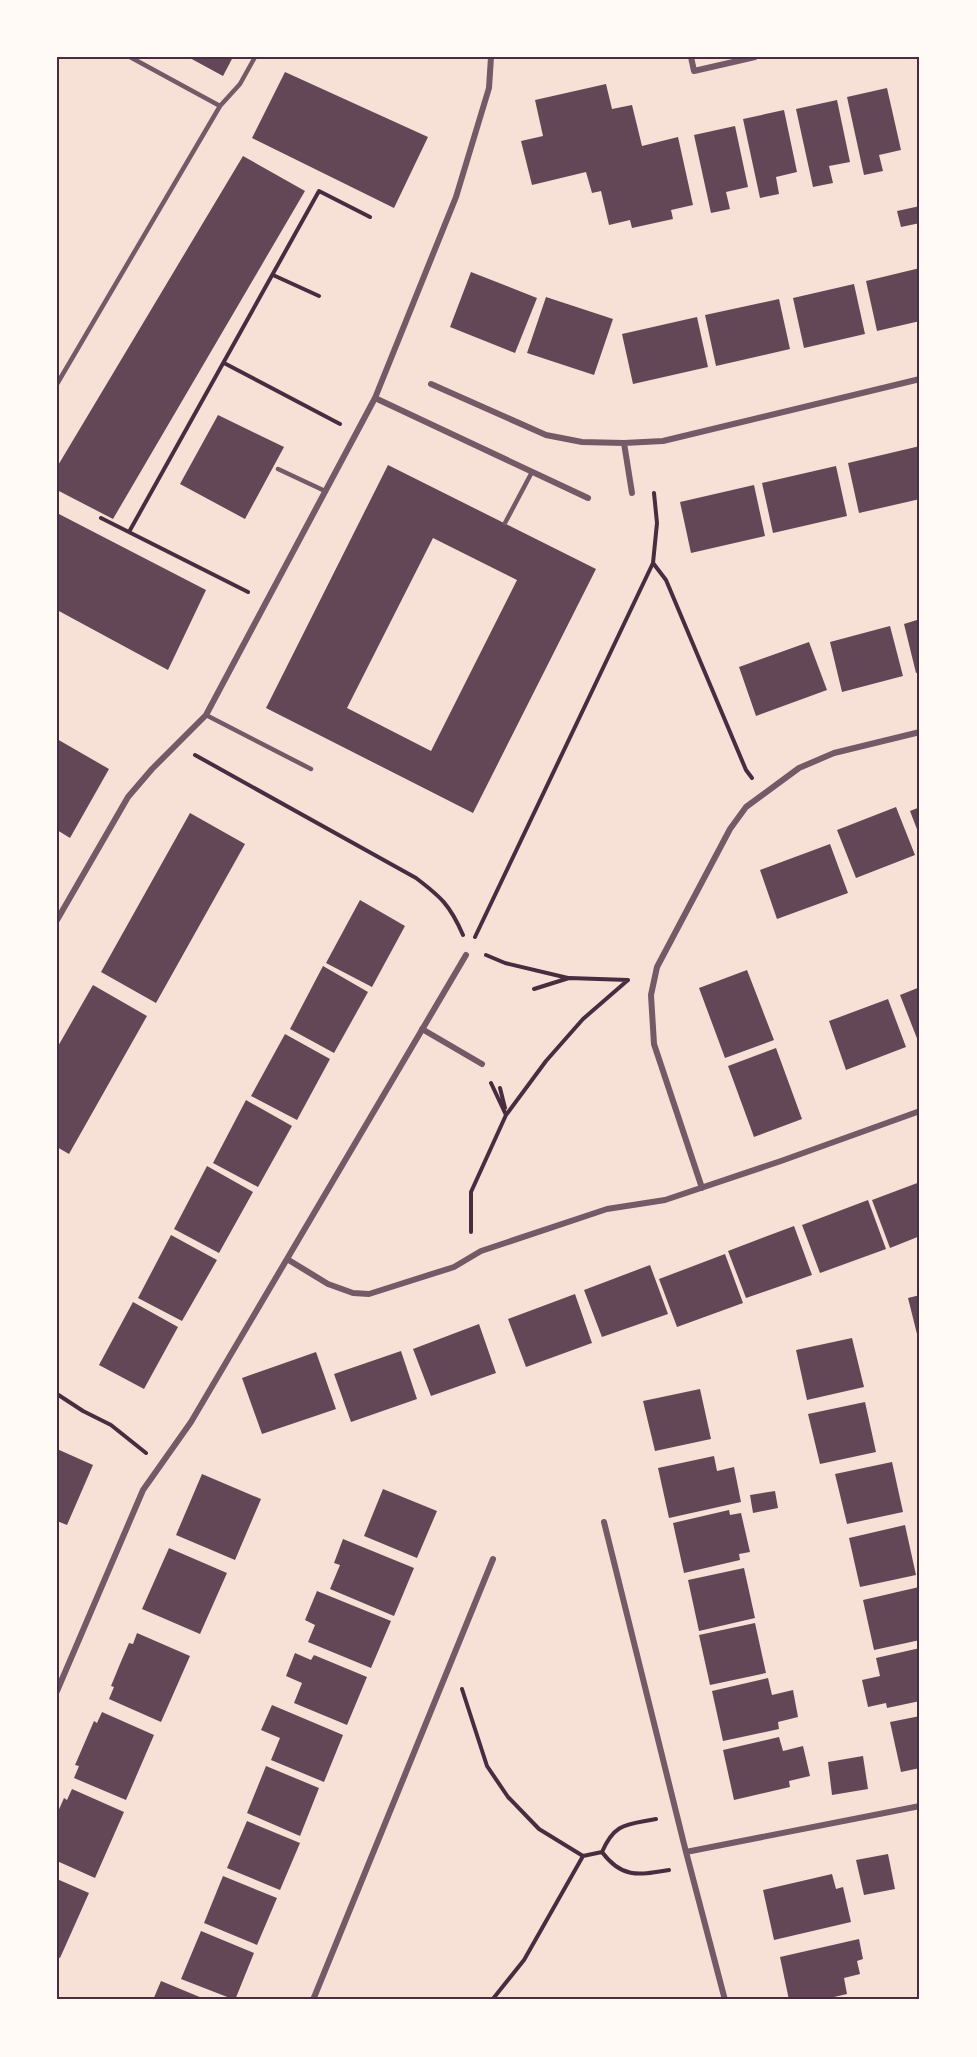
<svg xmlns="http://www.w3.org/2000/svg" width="977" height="2057" font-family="'Sofia Sans Condensed',sans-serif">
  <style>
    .building { fill: #644757; fill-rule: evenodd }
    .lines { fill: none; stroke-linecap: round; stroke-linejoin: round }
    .path { stroke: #4a2c40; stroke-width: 4 }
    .service { stroke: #755966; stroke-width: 4.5 }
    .minor { stroke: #755966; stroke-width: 6 }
    .neatline { fill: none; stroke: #4a2c40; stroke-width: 2 }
  </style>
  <rect width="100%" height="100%" fill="#f7e1d7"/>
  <path class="building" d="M 188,57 L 233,57 L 223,76 Z
    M 285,72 L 428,137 L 394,208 L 252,138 Z
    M 606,84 L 612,109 L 632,105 L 642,146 L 678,137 L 693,205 L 671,210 L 673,219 L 632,228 L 630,220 L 609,225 L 601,191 L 592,193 L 586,172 L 532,185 L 521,141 L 543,136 L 535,100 Z
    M 887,88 L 901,150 L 879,155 L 883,171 L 864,175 L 847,97 Z
    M 837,100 L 850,162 L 829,166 L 833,183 L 813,187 L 796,109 Z
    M 784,110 L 797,172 L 776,177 L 779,194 L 760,198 L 743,119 Z
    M 735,126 L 748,187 L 726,192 L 730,209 L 711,213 L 694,135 Z
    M 243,156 L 305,191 L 113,519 L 57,490 L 57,467 Z
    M 920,206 L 920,223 L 901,227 L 897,211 Z
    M 920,268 L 920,321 L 877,331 L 866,281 Z
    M 471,272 L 537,298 L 515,353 L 450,327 Z
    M 854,284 L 865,334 L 804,348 L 793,298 Z
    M 546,297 L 613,319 L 594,375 L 527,353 Z
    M 779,299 L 790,349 L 716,366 L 705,315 Z
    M 697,317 L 708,367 L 633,384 L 622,334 Z
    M 218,415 L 284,447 L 245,519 L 180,484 Z
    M 920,446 L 920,499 L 859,513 L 848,463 Z
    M 388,465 L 596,569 L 473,813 L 266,708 ZM 433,538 L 517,580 L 431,751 L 347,708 Z
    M 836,466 L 847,516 L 773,533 L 762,483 Z
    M 754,485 L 765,536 L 691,553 L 680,502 Z
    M 57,513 L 206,590 L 168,670 L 57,610 Z
    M 920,619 L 920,672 L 916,673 L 904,624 Z
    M 890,626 L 903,676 L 842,692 L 830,642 Z
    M 809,642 L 827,690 L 756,716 L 739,667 Z
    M 57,739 L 109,769 L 70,838 L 57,830 Z
    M 896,807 L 915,855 L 856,878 L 837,830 Z
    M 920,807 L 920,837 L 910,811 Z
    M 190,813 L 245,844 L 156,1003 L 101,972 Z
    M 830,844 L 848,893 L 777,919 L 760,870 Z
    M 360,900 L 405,926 L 372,987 L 326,963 Z
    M 323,966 L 368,992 L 334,1053 L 290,1029 Z
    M 747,970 L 774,1040 L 725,1058 L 699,988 Z
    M 93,985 L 147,1016 L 69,1154 L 57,1147 L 57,1048 Z
    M 920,987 L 920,1046 L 900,995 Z
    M 888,999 L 906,1047 L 846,1070 L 829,1021 Z
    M 285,1034 L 330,1059 L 297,1120 L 251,1096 Z
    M 776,1048 L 802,1119 L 754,1137 L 728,1066 Z
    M 246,1100 L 292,1126 L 258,1187 L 213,1163 Z
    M 207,1166 L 253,1192 L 219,1253 L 174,1229 Z
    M 920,1182 L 920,1236 L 890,1248 L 872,1200 Z
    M 868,1200 L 886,1249 L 820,1273 L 802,1225 Z
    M 794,1226 L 812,1275 L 746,1298 L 728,1251 Z
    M 171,1235 L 217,1260 L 182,1321 L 138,1298 Z
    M 725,1254 L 743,1303 L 677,1327 L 659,1279 Z
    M 650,1265 L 668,1314 L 602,1337 L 584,1290 Z
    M 575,1294 L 592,1343 L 526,1367 L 508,1319 Z
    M 920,1295 L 920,1333 L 917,1334 L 908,1298 Z
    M 133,1302 L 178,1327 L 144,1389 L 99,1365 Z
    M 479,1324 L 496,1373 L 431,1396 L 413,1349 Z
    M 852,1338 L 864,1387 L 807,1400 L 796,1350 Z
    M 401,1351 L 417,1399 L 351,1422 L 334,1374 Z
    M 316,1352 L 336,1409 L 262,1434 L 242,1378 Z
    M 700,1389 L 711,1439 L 655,1451 L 643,1401 Z
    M 865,1402 L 876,1452 L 820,1464 L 808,1414 Z
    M 57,1449 L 93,1465 L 67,1525 L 57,1521 Z
    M 714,1456 L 717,1471 L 734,1467 L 741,1502 L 669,1518 L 658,1468 Z
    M 892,1462 L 903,1512 L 847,1524 L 835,1474 Z
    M 202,1474 L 261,1499 L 235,1560 L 176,1535 Z
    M 383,1489 L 437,1511 L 417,1558 L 364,1536 Z
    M 775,1491 L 778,1508 L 753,1513 L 750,1495 Z
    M 729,1510 L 730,1515 L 741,1513 L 750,1552 L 739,1554 L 740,1560 L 684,1573 L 673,1523 Z
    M 905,1525 L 916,1575 L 860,1587 L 849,1538 Z
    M 343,1539 L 414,1568 L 394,1616 L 330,1589 L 340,1565 L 334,1563 Z
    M 169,1548 L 227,1573 L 200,1634 L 142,1609 Z
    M 744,1568 L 755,1618 L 699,1631 L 688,1580 Z
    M 919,1587 L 920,1640 L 874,1650 L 863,1600 Z
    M 317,1591 L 391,1621 L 371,1668 L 308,1642 L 315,1625 L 305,1620 Z
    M 755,1623 L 766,1673 L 710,1685 L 699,1635 Z
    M 137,1633 L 190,1656 L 161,1722 L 109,1699 L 114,1687 L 111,1686 L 120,1664 L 129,1643 L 133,1644 Z
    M 920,1648 L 920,1701 L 887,1708 L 886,1703 L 868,1707 L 862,1680 L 880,1676 L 876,1658 Z
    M 295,1653 L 311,1660 L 314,1655 L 367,1677 L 347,1725 L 294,1703 L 302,1683 L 286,1676 Z
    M 768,1678 L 772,1695 L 793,1690 L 798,1717 L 778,1722 L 779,1729 L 723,1741 L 712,1691 Z
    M 272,1705 L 343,1735 L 324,1782 L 271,1760 L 280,1738 L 261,1730 Z
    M 102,1712 L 154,1735 L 126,1800 L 74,1778 L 79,1766 L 75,1765 L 94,1721 L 97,1723 Z
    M 920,1716 L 920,1768 L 901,1772 L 890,1722 Z
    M 779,1737 L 783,1751 L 803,1746 L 810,1776 L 789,1781 L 790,1787 L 734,1800 L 723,1750 Z
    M 863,1756 L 868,1789 L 832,1795 L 828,1762 Z
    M 266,1766 L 319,1788 L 300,1836 L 247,1813 Z
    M 72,1789 L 124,1812 L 95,1878 L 57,1861 L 57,1814 L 64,1798 L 67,1800 Z
    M 247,1821 L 300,1843 L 280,1890 L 227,1868 Z
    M 888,1854 L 895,1889 L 864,1895 L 856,1860 Z
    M 832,1874 L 836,1889 L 843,1887 L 851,1922 L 774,1940 L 763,1890 Z
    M 223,1876 L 277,1898 L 257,1945 L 204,1923 Z
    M 57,1879 L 89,1893 L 60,1958 L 57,1957 Z
    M 201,1931 L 254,1953 L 235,2000 L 181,1979 Z
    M 859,1939 L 863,1959 L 857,1961 L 860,1974 L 844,1978 L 847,1994 L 821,2000 L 789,2000 L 780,1957 Z
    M 161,1981 L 207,2000 L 153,2000 Z"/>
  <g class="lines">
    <path class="path" d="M 273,275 L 319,296
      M 224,363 L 340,424
      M 654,493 L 657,523 L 653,563 L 666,580 L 746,770 L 752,778
      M 101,518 L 248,592
      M 129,532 L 319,191 L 370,217
      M 195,755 L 416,878 C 441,897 450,905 463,935
      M 475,937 L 653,563
      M 486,955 L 505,963 L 568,978
      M 534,989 L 569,978 L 628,980
      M 491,1083 L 506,1115 L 546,1061 L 583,1019 L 628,980
      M 500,1088 L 505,1108
      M 471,1232 L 471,1192 L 506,1115
      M 57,1394 L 83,1411 L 111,1425 L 146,1453
      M 462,1689 L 487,1766 L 508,1797 L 539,1829 L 583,1856
      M 602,1852 C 615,1822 627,1825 656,1819
      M 492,2000 L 524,1960 L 583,1856 L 602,1852 C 622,1879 639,1875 669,1870"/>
    <path class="service" d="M 130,57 L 220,106
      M 57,384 L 220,106 L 240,84 L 255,57
      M 278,469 L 325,491
      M 505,523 L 532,472
      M 206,715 L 311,769"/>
    <path class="minor" d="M 691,57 L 694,71 L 755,57
      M 431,384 L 546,435 L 582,442 L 624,443 L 663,441 L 920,379
      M 375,398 L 588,498
      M 624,443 L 632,493
      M 57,920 L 128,797 L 152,769 L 206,715 L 375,398 L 456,197 L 489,88 L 491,57
      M 422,1029 L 482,1064
      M 702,1188 L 654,1044 L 651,995 L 657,967 L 730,829 L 746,807 L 799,768 L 834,753 L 920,732
      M 287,1259 L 328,1284 L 353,1293 L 369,1294 L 454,1267 L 481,1251 L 607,1209 L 665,1200 L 781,1161 L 920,1111
      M 604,1522 L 686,1852 L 725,2000
      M 57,1691 L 143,1490 L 191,1422 L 466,955
      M 686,1852 L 920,1806
      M 313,2000 L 493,1559"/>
  </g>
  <rect width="977" height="2057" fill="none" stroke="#fffaf5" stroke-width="117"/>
  <rect x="58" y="58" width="860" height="1940" class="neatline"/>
</svg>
